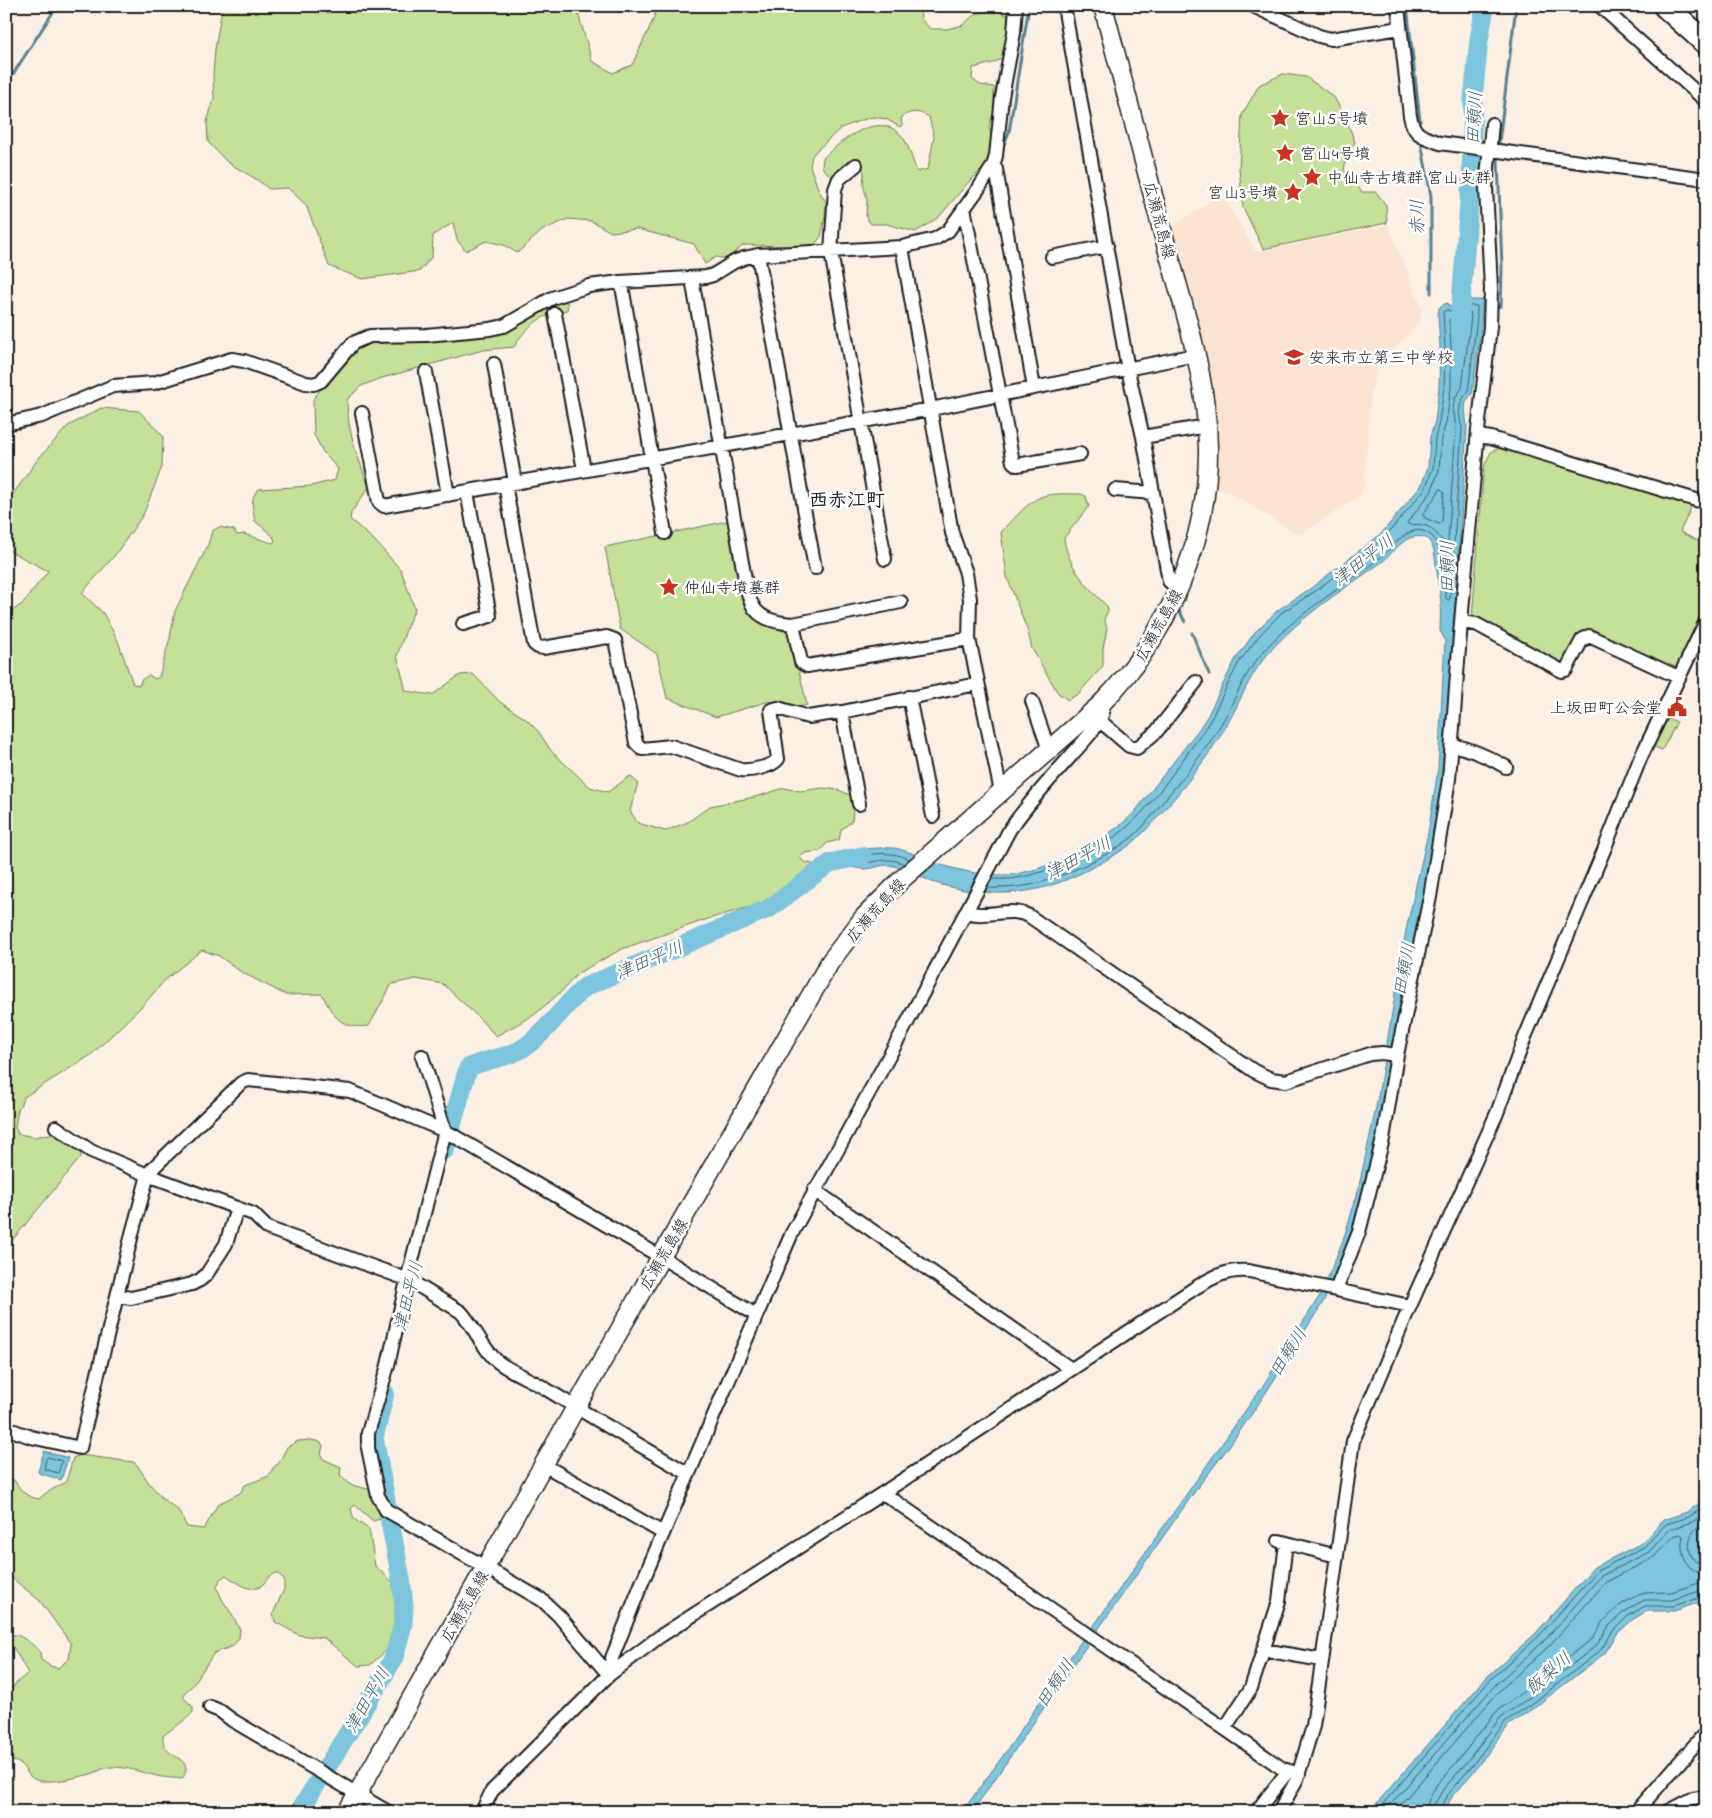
<svg xmlns="http://www.w3.org/2000/svg" width="1712" height="1818" font-family="'Indie Flower','Klee One',sans-serif">
  <style>
    .built { fill: #fae4d1 }
    .green { fill: #c5e098; stroke: #707e5a }
    .water { fill: #7cc5dd; stroke: #568190 }
    .lines { fill: none; stroke-linecap: round; stroke-linejoin: round }
    .shore { stroke: #426069; stroke-width: 1 }
    .stream { stroke: #568190; stroke-width: 3 }
    .river { stroke: #7cc5dd; stroke-width: 19 }
    .street-casing { stroke: #1c1c1c; stroke-width: 16 }
    .secondary-casing { stroke: #1c1c1c; stroke-width: 21 }
    .highway-casing { stroke: #1c1c1c; stroke-width: 26 }
    .street { stroke: #fff; stroke-width: 12 }
    .secondary { stroke: #fff; stroke-width: 18 }
    .highway { stroke: #fff; stroke-width: 22 }
    .labels { text-anchor: middle; stroke-width: 5; stroke-linejoin: round; paint-order: stroke }
    .poi-label { font-size: 16px; fill: #1c1c1c; stroke: #fff; text-anchor: start }
    .street-label { font-size: 16px; fill: #1c1c1c; stroke: #fff }
    .water-label { font-size: 18px; font-style: italic; fill: #426069; stroke: #fff }
    .quarter-label { font-size: 19px; font-weight: bold; fill: #1c1c1c; stroke: #fff }
  </style>
  <rect width="100%" height="100%" fill="#fcefe4"/>
  <filter id="ink" filterUnits="userSpaceOnUse"><feTurbulence type="fractalNoise" baseFrequency=".02" numOctaves="2"/><feDisplacementMap in="SourceGraphic" scale="10" xChannelSelector="R" yChannelSelector="G"/><feConvolveMatrix kernelMatrix="1 2 1 2 8 2 1 2 1" color-interpolation-filters="sRGB"/></filter>
  <g filter="url(#ink)">
    <path class="built" d="M 1215,194 L 1225,200 L 1256,252 L 1388,225 L 1422,308 L 1420,322 L 1379,364 L 1371,393 L 1364,488 L 1360,496 L 1299,535 L 1228,491 L 1216,489 L 1216,450 L 1168,230 L 1208,203 L 1210,198 Z"/>
    <path class="green" d="M 223,6 L 576,6 L 592,61 L 613,73 L 632,65 L 654,18 L 656,6 L 920,6 L 921,19 L 930,29 L 947,29 L 963,25 L 975,14 L 995,10 L 1009,16 L 1010,35 L 1005,57 L 993,63 L 973,68 L 972,79 L 980,85 L 994,87 L 994,111 L 989,127 L 994,145 L 986,165 L 967,184 L 939,217 L 916,232 L 886,224 L 871,224 L 866,218 L 867,200 L 863,184 L 864,172 L 862,166 L 856,160 L 833,179 L 822,167 L 823,158 C 841,141 877,110 901,135 C 908,142 913,162 917,172 L 928,169 L 934,137 L 929,117 C 918,111 911,110 901,118 L 902,125 L 900,127 L 886,119 L 873,117 L 859,121 L 841,128 L 816,151 L 812,156 L 810,166 L 819,191 L 826,202 L 826,211 L 821,237 L 814,245 L 795,246 L 744,245 L 726,259 L 716,257 L 705,264 L 694,244 L 637,229 L 611,232 L 591,221 L 568,219 L 543,230 L 517,253 L 504,245 L 486,241 L 466,251 L 457,240 L 453,223 L 433,235 L 432,256 L 420,271 L 362,279 L 329,266 L 306,205 L 288,188 L 269,189 L 256,179 L 227,162 L 208,142 L 207,122 L 214,99 L 213,74 L 215,49 L 222,8 Z
      M 1283,74 L 1306,77 L 1334,97 L 1347,121 L 1355,142 L 1347,155 L 1344,170 L 1362,192 L 1376,192 L 1386,205 L 1387,223 L 1263,249 L 1243,207 L 1239,168 L 1242,115 L 1259,85 Z
      M 563,301 L 568,303 L 567,310 C 542,314 527,325 514,347 L 483,350 L 382,378 L 361,386 L 347,400 C 347,431 358,458 369,487 L 351,513 L 350,519 L 375,541 L 401,570 L 415,609 L 408,624 L 397,656 L 406,691 L 432,695 L 460,675 L 473,674 L 500,702 L 526,719 L 538,731 L 552,752 L 590,787 L 608,792 L 630,776 L 638,783 L 630,811 L 638,823 L 665,831 L 688,822 L 710,806 L 759,796 L 784,788 L 800,791 L 823,788 L 839,790 L 854,797 L 852,821 L 841,830 L 839,840 L 827,843 L 820,851 L 805,853 L 800,858 L 804,862 L 813,864 L 816,868 L 801,880 L 760,904 L 708,919 L 622,949 L 578,973 L 562,991 L 534,1015 L 496,1036 L 477,1016 L 443,984 L 416,979 L 392,984 L 369,1026 C 341,1029 334,1018 322,994 L 286,995 L 241,972 L 219,956 L 202,950 L 165,980 L 144,1004 L 91,1055 L 24,1097 L 18,1110 L 15,1127 L 18,1134 L 35,1137 L 49,1134 L 61,1134 L 80,1150 L 81,1157 L 6,1248 L 6,615 L 22,604 L 48,571 L 6,549 L 6,504 L 38,459 L 68,426 L 101,408 L 139,411 L 163,436 L 162,467 L 143,515 L 115,555 L 82,593 L 103,613 L 118,641 L 133,684 L 140,685 L 141,680 L 149,675 L 155,679 L 159,677 L 170,638 L 175,611 L 208,545 L 212,531 L 219,527 L 234,530 L 237,535 L 244,534 L 272,543 L 275,541 L 273,536 L 255,521 C 253,510 249,497 259,489 L 311,486 L 335,480 L 338,469 L 323,452 L 314,435 L 313,399 L 355,347 L 369,341 L 433,339 L 532,312 Z
      M 1502,447 L 1693,503 L 1680,532 L 1706,545 L 1706,607 L 1674,673 L 1588,632 L 1560,667 L 1472,618 L 1484,466 L 1491,452 Z
      M 1081,494 L 1086,496 L 1089,506 L 1064,538 C 1067,566 1088,588 1107,606 L 1108,611 L 1104,619 L 1107,628 L 1103,649 L 1103,666 L 1078,694 L 1068,700 L 1058,693 L 1032,649 L 1028,632 L 1007,577 L 1001,532 C 1015,519 1029,498 1048,495 C 1059,493 1070,494 1081,494 Z
      M 732,520 L 748,606 L 789,628 L 807,705 L 798,707 L 782,701 L 766,702 L 716,717 L 667,698 L 657,654 L 620,629 L 605,547 Z
      M 1664,717 L 1677,722 L 1662,750 L 1652,746 Z
      M 311,1440 L 320,1442 L 323,1445 L 321,1455 L 323,1459 L 341,1467 L 340,1475 L 351,1485 L 368,1489 L 373,1493 L 379,1510 L 380,1519 L 373,1521 L 355,1505 L 351,1509 L 354,1519 L 369,1529 L 375,1566 L 397,1586 L 400,1597 L 393,1635 L 387,1650 L 370,1665 L 358,1666 L 324,1638 L 299,1635 L 275,1622 L 273,1614 L 284,1589 L 284,1579 L 277,1573 C 266,1577 269,1579 262,1585 C 252,1595 235,1581 226,1575 L 220,1579 L 217,1588 L 223,1601 L 232,1614 L 240,1630 L 239,1638 L 233,1646 L 214,1653 L 193,1685 L 184,1693 L 184,1698 L 193,1707 L 193,1712 C 185,1722 173,1727 163,1736 C 163,1739 163,1742 164,1745 C 169,1759 196,1758 182,1779 C 176,1778 169,1778 162,1777 C 145,1774 127,1766 109,1767 C 103,1768 97,1772 91,1774 C 74,1778 58,1782 41,1781 C 22,1779 29,1759 6,1761 L 6,1700 L 15,1684 L 28,1673 L 10,1642 L 10,1635 C 21,1633 31,1644 40,1651 L 41,1660 L 50,1666 L 58,1668 L 69,1659 L 71,1644 L 40,1601 L 6,1573 L 6,1478 L 14,1480 C 21,1491 26,1497 39,1499 L 46,1493 L 66,1482 L 73,1458 L 80,1455 L 133,1462 L 137,1465 L 149,1483 L 163,1499 L 178,1510 L 187,1527 L 204,1529 L 218,1504 L 240,1493 L 245,1485 L 269,1476 L 273,1468 L 279,1463 L 287,1447 L 298,1441 Z"/>
    <path class="water" d="M 1453,300 L 1483,300 L 1480,336 L 1472,394 L 1466,401 L 1465,409 L 1467,427 L 1444,776 L 1418,926 L 1369,1175 L 1355,1225 L 1333,1284 L 1326,1282 L 1343,1240 L 1357,1195 L 1376,1108 L 1406,930 L 1428,833 L 1438,769 L 1445,640 L 1440,631 L 1441,601 L 1434,550 L 1428,539 C 1407,529 1396,551 1382,562 C 1340,592 1294,620 1263,660 C 1248,679 1240,702 1228,723 C 1206,762 1169,807 1137,839 C 1121,854 1080,875 1058,883 C 1017,898 973,895 932,882 C 920,877 907,869 894,866 C 882,863 875,869 865,869 C 855,869 845,865 835,863 C 838,860 843,855 847,853 C 857,849 889,846 899,849 C 912,852 923,859 935,863 C 956,870 980,875 1002,875 C 1045,874 1104,842 1134,813 L 1199,729 L 1208,715 L 1235,660 L 1255,632 L 1278,610 L 1311,588 L 1381,534 L 1421,486 L 1428,467 L 1430,437 L 1435,421 L 1439,387 L 1440,347 L 1438,315 L 1439,308 L 1442,305 L 1448,303 L 1449,306 L 1452,307 Z
      M 1322,1292 L 1327,1294 L 1325,1299 C 1285,1362 1247,1427 1200,1484 L 1095,1634 L 1090,1631 L 1262,1387 Z
      M 44,1451 L 68,1458 L 61,1480 L 39,1473 L 38,1472 Z
      M 1706,1499 L 1706,1534 C 1699,1541 1699,1550 1706,1557 L 1706,1600 L 1674,1611 L 1647,1611 L 1632,1620 L 1617,1634 L 1605,1653 L 1535,1707 L 1509,1725 L 1471,1775 L 1453,1795 L 1444,1812 L 1369,1812 L 1487,1677 L 1536,1633 L 1594,1567 L 1642,1543 L 1663,1520 L 1687,1512 Z
      M 1086,1634 L 1092,1638 L 977,1805 L 971,1812 L 958,1812 L 967,1805 L 1008,1749 Z"/>
    <g class="lines">
      <path class="shore" d="M 1463,312 L 1470,312 L 1471,317 L 1462,388 L 1455,398 L 1453,408 L 1456,428 L 1448,542 L 1446,544 C 1432,531 1432,522 1409,525 L 1407,523 L 1431,492 L 1439,470 L 1441,439 L 1446,423 L 1451,388 L 1451,346 L 1449,320 Z
        M 1441,489 L 1444,492 L 1442,522 L 1439,524 L 1425,518 L 1423,515 Z
        M 904,864 C 884,854 873,866 855,862 L 853,859 L 855,857 C 875,853 891,851 910,859
        M 987,888 C 1029,889 1048,882 1085,865 C 1101,857 1117,849 1131,838 C 1144,827 1155,812 1166,798 C 1187,773 1208,748 1224,719 C 1236,698 1244,675 1259,657 C 1293,614 1341,590 1382,556 C 1395,545 1412,519 1432,536 C 1443,547 1443,582 1446,598 L 1448,600 L 1450,599 L 1462,428 C 1458,414 1458,402 1468,392 L 1477,317 L 1477,306 L 1459,305 L 1454,311 L 1446,310 L 1443,312 L 1445,347 L 1444,388 L 1439,422 L 1435,438 L 1433,468 L 1425,489 L 1384,538 L 1314,592 L 1281,613 L 1259,636 L 1239,662 L 1212,717 L 1203,732 C 1180,762 1155,803 1126,828 C 1108,844 1085,854 1063,864 C 1040,873 1017,881 992,879
        M 48,1457 L 62,1461 L 58,1473 L 44,1469 L 46,1459 Z
        M 1706,1525 C 1683,1526 1684,1565 1706,1566
        M 1376,1812 L 1490,1680 L 1539,1636 L 1597,1571 L 1644,1547 L 1666,1524 L 1689,1517 L 1706,1505
        M 1384,1812 L 1495,1685 L 1544,1641 L 1601,1576 L 1649,1552 L 1670,1529 L 1692,1522 L 1706,1513
        M 1394,1812 L 1500,1690 L 1549,1646 L 1606,1582 L 1653,1558 L 1674,1536 L 1680,1534 L 1683,1536 C 1679,1553 1686,1573 1706,1574
        M 1426,1812 L 1428,1802 L 1437,1784 L 1456,1763 L 1495,1713 L 1591,1640 L 1604,1621 L 1619,1606 L 1641,1593 L 1671,1592 L 1699,1583 L 1706,1582
        M 1433,1812 L 1434,1805 L 1444,1788 L 1462,1768 L 1501,1717 L 1529,1698 L 1597,1645 L 1609,1626 L 1624,1612 L 1644,1600 L 1672,1600 L 1706,1589
        M 1440,1812 L 1449,1792 L 1467,1772 L 1506,1721 L 1533,1703 L 1601,1650 L 1613,1631 L 1628,1616 L 1645,1606 L 1673,1606 L 1706,1596"/>
      <path class="stream" d="M 1407,6 L 1420,121
        M 6,85 L 55,9 L 59,6
        M 1421,142 L 1431,196 L 1431,293
        M 1499,142 L 1516,6
        M 1001,152 L 1009,132 L 1029,6
        M 1493,307 L 1501,306 L 1502,267 L 1498,160
        M 1180,612 L 1185,622
        M 1192,633 L 1209,674"/>
      <path class="river" d="M 1459,326 L 1471,179 L 1473,99 L 1479,40 L 1485,6
        M 445,1150 L 468,1068 C 484,1059 504,1059 520,1050 C 546,1034 563,1006 585,987 L 770,908 L 830,863 L 862,856
        M 299,1812 L 386,1672 L 394,1657 L 403,1624 L 404,1606 L 401,1579 L 374,1438 L 385,1393"/>
      <defs>
        <path id="street" d="M 1064,6 L 1128,370 L 1143,437 L 1169,581 L 1179,590
          M 1253,6 L 1319,36 L 1331,39 L 1400,28
          M 1398,6 L 1410,116 C 1414,136 1422,136 1440,143 L 1706,179
          M 1600,6 L 1706,101
          M 856,165 L 839,179 L 835,189 L 831,252 L 885,559
          M 993,166 L 996,169 L 1034,388
          M 964,208 L 1013,462 L 1017,465 L 1080,454
          M 902,247 L 952,533 L 966,573 L 970,599 L 969,639 L 1001,792
          M 758,255 L 815,568
          M 1052,257 L 1107,246
          M 692,279 L 742,563 C 750,601 747,621 793,624 L 801,662 L 807,666 L 969,639
          M 622,286 L 665,533
          M 555,314 L 584,470
          M 494,364 L 515,482
          M 426,372 L 448,495
          M 362,413 L 379,502 L 384,506 L 931,409 L 1195,355
          M 6,424 L 42,416 L 113,386 L 154,383 L 232,359 L 244,361 L 306,383 L 314,384 L 321,381 L 353,343 L 370,336 L 426,335 L 490,329 L 504,326 L 552,298 L 589,286 L 620,282 L 706,277 L 713,275 L 734,262 L 744,258 L 758,255 L 902,247 L 935,239 L 948,231 L 979,188 L 993,166 L 996,156 L 1002,97 L 1014,33 L 1016,6
          M 1478,436 L 1491,438 L 1706,503
          M 1143,437 L 1207,426
          M 505,484 L 534,644 L 538,647 L 543,648 L 607,637 L 615,640 L 636,743 L 642,749 L 671,746 L 741,770 C 751,771 772,767 778,759 L 771,710 L 778,708 L 808,717 L 842,712 L 977,684
          M 1115,490 L 1153,493
          M 1461,622 L 1476,624 L 1562,671 L 1566,670 L 1582,640 L 1589,636 L 1678,677
          M 463,624 L 490,616 L 467,492
          M 793,624 L 901,602
          M 909,697 L 933,816
          M 1032,701 L 1049,750
          M 842,712 L 859,804
          M 1099,720 L 1129,746 L 1137,748 L 1156,732 L 1196,682
          M 1452,745 C 1472,749 1489,757 1506,767
          M 966,912 C 987,919 1009,906 1029,916 L 1254,1071 L 1271,1079 L 1286,1081 L 1370,1054 L 1382,1053 L 1397,1055
          M 422,1056 L 445,1131 L 408,1276 L 388,1365 L 368,1433 L 368,1448 L 378,1496 L 386,1510 L 542,1600 L 559,1616 L 609,1675
          M 56,1127 L 91,1151 L 148,1175 L 253,1214 L 267,1228 L 409,1280 L 461,1312 C 475,1327 481,1347 497,1361 C 507,1370 528,1378 541,1386 C 590,1416 639,1445 689,1474
          M 814,1190 L 1071,1369
          M 1336,1290 L 1359,1232 L 1383,1139 L 1397,1055 L 1430,897 L 1449,779 L 1461,622 L 1478,430 L 1490,327 L 1491,288 L 1486,188 L 1492,124
          M 118,1296 L 131,1298 L 192,1284 L 200,1280 L 206,1275 L 226,1244 L 237,1208
          M 6,1428 L 31,1437 L 80,1448 L 133,1230 L 148,1175 L 152,1169 L 241,1083 L 248,1080 L 350,1091 L 447,1132 L 661,1257 L 756,1315
          M 544,1465 L 663,1533
          M 883,1493 L 1283,1769 L 1299,1774
          M 1279,1541 L 1337,1556
          M 1263,1650 L 1322,1660
          M 609,1675 L 612,1658 L 641,1585 L 792,1233 L 899,1038 L 1010,829 C 1028,804 1048,781 1069,758 C 1079,746 1100,726 1103,712 L 1100,705
          M 210,1707 L 220,1711 L 232,1720 L 388,1812
          M 1225,1728 L 1251,1688 L 1279,1601 L 1286,1543
          M 484,1812 L 485,1805 L 492,1791 L 609,1675 L 659,1637 L 883,1493 L 1195,1288 C 1213,1277 1227,1269 1249,1271 L 1410,1306
          M 1256,1812 L 1288,1771
          M 1279,1812 L 1297,1779 L 1313,1726 L 1353,1441 L 1410,1306 L 1497,1113 L 1525,1037 L 1604,850 L 1640,759 L 1706,621
          M 1636,1812 L 1706,1732
          M 1666,1812 L 1693,1798 L 1706,1796"/>
        <path id="secondary" d="M 347,1812 L 661,1257 L 830,962 L 864,917 L 902,879 L 1100,705 C 1177,627 1220,516 1205,406 C 1198,348 1179,292 1164,237 C 1143,160 1124,83 1103,6"/>
        <path id="highway" d="M 1665,6 L 1706,43"/>
      </defs>
      <use href="#street" class="street-casing"/>
      <use href="#secondary" class="secondary-casing"/>
      <use href="#highway" class="highway-casing"/>
      <use href="#street" class="street"/>
      <use href="#secondary" class="secondary"/>
      <use href="#highway" class="highway"/>
    </g>
  </g>
  <defs>
    <symbol id="sight-bare" viewBox="-9 -9 18 18"><path d="M0-6L1.8-2.2L6-1.7L2.9 1.2L3.7 5.4L0 3.3L-3.7 5.4L-2.9 1.2L-6-1.7L-1.8-2.2Z" fill="#c8321e" stroke="#fff" stroke-width="2.5" paint-order="stroke"/></symbol>
    <symbol id="school-bare" viewBox="-9 -9 18 18"><path d="M0-5L7-2L0 1L-7-2ZM-4 1L0 2.5L4 1V4Q0 6-4 4Z" fill="#c8321e" stroke="#fff" stroke-width="2.5" paint-order="stroke"/></symbol>
    <symbol id="civic-bare" viewBox="-9 -9 18 18"><path d="M-.6-6.5H3V-4.5H.6V-3L4-1V1h2V6H-6V1h2V-1L-.6-3ZM-1.2 2.5V6h2.4V2.5Z" fill="#c8321e" stroke="#fff" stroke-width="2.5" paint-order="stroke"/></symbol>
  </defs>
  <g fill-rule="evenodd">
    <use href="#sight-bare" x="1266" y="104" width="28" height="28"/>
    <use href="#sight-bare" x="1271" y="139" width="28" height="28"/>
    <use href="#sight-bare" x="1298" y="163" width="28" height="28"/>
    <use href="#sight-bare" x="1279" y="178" width="28" height="28"/>
    <use href="#school-bare" x="1280" y="343" width="28" height="28"/>
    <use href="#sight-bare" x="655" y="573" width="28" height="28"/>
    <use href="#civic-bare" x="1663" y="693" width="28" height="28"/>
  </g>
  <g class="labels">
    <g class="poi-label">
      <text x="1295" y="124">宮山5号墳</text>
      <text x="1300" y="159">宮山4号墳</text>
      <text x="1327" y="183">中仙寺古墳群 宮山支群</text>
      <text x="1278" y="198" text-anchor="end">宮山3号墳</text>
      <text x="1309" y="363">安来市立第三中学校</text>
      <text x="684" y="593">仲仙寺墳墓群</text>
      <text x="1662" y="713" text-anchor="end">上坂田町公会堂</text>
    </g>
    <g class="street-label">
      <text transform="translate(1160 220) rotate(75)" y="6">広瀬荒島線</text>
      <text transform="translate(1158 625) rotate(-61)" y="6">広瀬荒島線</text>
      <text transform="translate(875 910) rotate(-48)" y="6">広瀬荒島線</text>
      <text transform="translate(663 1254) rotate(-60)" y="6">広瀬荒島線</text>
      <text transform="translate(464 1606) rotate(-60)" y="6">広瀬荒島線</text>
    </g>
    <g class="water-label">
      <text transform="translate(1474 118) rotate(-87)" y="6">田頼川</text>
      <text transform="translate(1417 217) rotate(-91)" y="6">赤川</text>
      <text transform="translate(1363 560) rotate(-38)" y="6">津田平川</text>
      <text transform="translate(1447 567) rotate(-90)" y="6">田頼川</text>
      <text transform="translate(1078 858) rotate(-28)" y="6">津田平川</text>
      <text transform="translate(649 960) rotate(-23)" y="6">津田平川</text>
      <text transform="translate(1404 969) rotate(-79)" y="6">田頼川</text>
      <text transform="translate(408 1296) rotate(-76)" y="6">津田平川</text>
      <text transform="translate(1288 1352) rotate(-58)" y="6">田頼川</text>
      <text transform="translate(1548 1673) rotate(-41)" y="6">飯梨川</text>
      <text transform="translate(1055 1683) rotate(-56)" y="6">田頼川</text>
      <text transform="translate(367 1700) rotate(-60)" y="6">津田平川</text>
    </g>
    <g class="quarter-label">
      <text x="847" y="506">西赤江町</text>
    </g>
  </g>
  <rect width="1712" height="1818" fill="none" stroke="#fff" stroke-width="25"/>
  <rect x="12" y="12" width="1687" height="1793" fill="none" stroke="#1c1c1c" stroke-width="2" filter="url(#ink)"/>
</svg>
